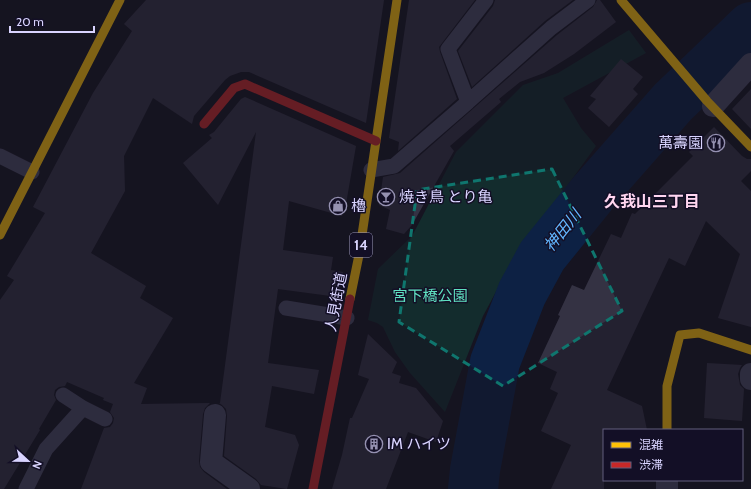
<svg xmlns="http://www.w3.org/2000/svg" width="751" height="489" font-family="Cabin,'Noto Sans JP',sans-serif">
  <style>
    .green { fill: #132c2d }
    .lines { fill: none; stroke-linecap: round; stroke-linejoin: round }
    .river { stroke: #0d2144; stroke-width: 50 }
    .building { fill: #343243 }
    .lane { stroke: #4a4962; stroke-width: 15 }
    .street { stroke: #4a4962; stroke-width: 22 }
    .slow { stroke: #ffc107; stroke-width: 9 }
    .jam { stroke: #c62828; stroke-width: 9 }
    .marked { fill: none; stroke: #0f766e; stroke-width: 3; stroke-dasharray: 8 5; stroke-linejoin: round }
    .labels { text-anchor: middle; stroke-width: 3; stroke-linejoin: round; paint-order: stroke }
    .shield { fill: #130f26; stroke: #9e99be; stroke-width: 1 }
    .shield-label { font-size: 14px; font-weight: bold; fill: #d9d4ff }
    .poi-label { font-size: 15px; fill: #d9d4ff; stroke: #130f26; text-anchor: start }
    .park-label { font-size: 15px; fill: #5fe0c0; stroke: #130f26 }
    .street-label { font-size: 15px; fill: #d9d4ff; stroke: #130f26 }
    .neighbourhood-label { font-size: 16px; font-weight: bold; fill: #ffd6f0; stroke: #130f26 }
    .water-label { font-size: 16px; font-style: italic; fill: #62b6ff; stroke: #130f26 }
  </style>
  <rect width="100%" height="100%" fill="#161421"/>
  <path class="green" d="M 629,30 L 646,53 L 563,98 L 581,128 L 596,146 L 512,262 L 483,316 L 445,412 L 410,373 L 395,352 L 383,327 L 377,323 L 368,320 L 378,269 L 412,236 L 456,152 L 523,85 L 558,73 Z"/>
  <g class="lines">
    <path class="river" d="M 473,489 L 475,470 L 495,362 L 522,293 L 542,256 L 593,193 L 673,102 L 751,27"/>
  </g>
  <path class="building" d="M 146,0 L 384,0 L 366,123 L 249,72 L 241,72 L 230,76 L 225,80 L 194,116 L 192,124 L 153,98 L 124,156 L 125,191 L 91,253 L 146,286 L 140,298 L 173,318 L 134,383 L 147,388 L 141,404 L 210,403 L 205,408 L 203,414 L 199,461 L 200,467 L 204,472 L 227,489 L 81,489 L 104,428 L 110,427 L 113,423 L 114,418 L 110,412 L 113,404 L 103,400 L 104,398 L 67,382 L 65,386 L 59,387 L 55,390 L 54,395 L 56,400 L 39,429 L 40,430 L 4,489 L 0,489 L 0,300 L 14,280 L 7,276 L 45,213 L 33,207 L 93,93 L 132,31 L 124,24 Z
    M 409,0 L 475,0 L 439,47 L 440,52 L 457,99 L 398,151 L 399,142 L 389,138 Z
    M 495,0 L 573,0 L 545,21 L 472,87 L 458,51 L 493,6 Z
    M 597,0 L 600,0 L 616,22 L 574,54 L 544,73 L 520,82 L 499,99 L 501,102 L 450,146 L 454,151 L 412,225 L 404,234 L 386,229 L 390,210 L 379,205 L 383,177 L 400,173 L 557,35 L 593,7 Z
    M 621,59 L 643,77 L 633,89 L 638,94 L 609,127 L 588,108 L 596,99 L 590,96 Z
    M 751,89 L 751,129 L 732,109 Z
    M 245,97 L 356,146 L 346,204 L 342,216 L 289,201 L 283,250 L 333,257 L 331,270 L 343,272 L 338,297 L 278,289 L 268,363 L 319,370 L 314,394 L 272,386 L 265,427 L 295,435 L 299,445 L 287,489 L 261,485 L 256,479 L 224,456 L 227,416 L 226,409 L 222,405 L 219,403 L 220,403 L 256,132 L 218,205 L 183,163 L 212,138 L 209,135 L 214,132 L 241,99 Z
    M 714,127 L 742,156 L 747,159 L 751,159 L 751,171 L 741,181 L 751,191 L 751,327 L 718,318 L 740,254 L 706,221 L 685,266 L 669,258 L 607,390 L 642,406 L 647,430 L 604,430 L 604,489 L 551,489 L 571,445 L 541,431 L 558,393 L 550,389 L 557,372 L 538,363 L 560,316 L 558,315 L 572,285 L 584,290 L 611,234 L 621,238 L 632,213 L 635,214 L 693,156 L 689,152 Z
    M 368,334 L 397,362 L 392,373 L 401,376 L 399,383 L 416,388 L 443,421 L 436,442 L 408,432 L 386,489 L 332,489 L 342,455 L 350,418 L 352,418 L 369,379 L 358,375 Z
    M 707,363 L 742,365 L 740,368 L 738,374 L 740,385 L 744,389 L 742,421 L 704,418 Z"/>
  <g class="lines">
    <path class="lane" d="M 468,102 L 551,28 L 588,0
      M 0,156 L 32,172
      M 371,170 L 394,166 L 468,102 L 448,49 L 486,0
      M 286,308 L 347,318
      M 63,395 L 83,408 L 105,419
      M 26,489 L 46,449 L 83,408"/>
    <path class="street" d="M 713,106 L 751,64
      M 751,374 L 751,379
      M 215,415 L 211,462 L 249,489
      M 667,480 L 667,489"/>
    <path class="slow" d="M 621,0 L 707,101 L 751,147
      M 0,235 L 120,0
      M 350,299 L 359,255 L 397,0
      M 667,430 L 667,386 L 680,335 L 699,333 L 751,350"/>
    <path class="jam" d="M 204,124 L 234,88 L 245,84 L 376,141
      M 313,489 L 350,299"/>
  </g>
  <path d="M0 0H751V489H0ZM 552,169 L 622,311 L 503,386 L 399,322 L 417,190 Z" fill="#161421" fill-opacity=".55" fill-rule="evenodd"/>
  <path class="marked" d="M 552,169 L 622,311 L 503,386 L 399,322 L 417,190 Z"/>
  <defs>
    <symbol id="restaurant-ring" viewBox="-11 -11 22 22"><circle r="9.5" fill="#130f26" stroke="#9591b1" stroke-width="1.5"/><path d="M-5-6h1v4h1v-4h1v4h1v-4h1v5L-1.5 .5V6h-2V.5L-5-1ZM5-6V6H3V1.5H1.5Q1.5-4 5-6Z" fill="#9591b1"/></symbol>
    <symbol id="bar-ring" viewBox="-11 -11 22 22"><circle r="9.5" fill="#130f26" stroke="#9591b1" stroke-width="1.5"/><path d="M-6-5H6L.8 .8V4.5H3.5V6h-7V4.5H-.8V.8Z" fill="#9591b1"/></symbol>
    <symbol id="shop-ring" viewBox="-11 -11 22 22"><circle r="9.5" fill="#130f26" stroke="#9591b1" stroke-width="1.5"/><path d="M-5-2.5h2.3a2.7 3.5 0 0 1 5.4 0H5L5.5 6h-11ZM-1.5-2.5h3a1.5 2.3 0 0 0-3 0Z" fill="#9591b1"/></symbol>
    <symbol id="building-ring" viewBox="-11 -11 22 22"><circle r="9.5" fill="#130f26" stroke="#9591b1" stroke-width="1.5"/><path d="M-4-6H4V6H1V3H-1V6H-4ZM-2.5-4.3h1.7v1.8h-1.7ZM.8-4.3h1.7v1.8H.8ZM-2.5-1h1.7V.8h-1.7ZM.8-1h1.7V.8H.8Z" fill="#9591b1"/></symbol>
  </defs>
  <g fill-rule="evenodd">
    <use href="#restaurant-ring" x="706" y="133" width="20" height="20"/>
    <use href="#bar-ring" x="376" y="187" width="20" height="20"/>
    <use href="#shop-ring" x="328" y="196" width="20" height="20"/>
    <use href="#building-ring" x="364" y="434" width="20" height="20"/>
  </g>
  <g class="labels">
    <rect class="shield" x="350" y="233" width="22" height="24" rx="3"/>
    <g class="shield-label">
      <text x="361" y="250">14</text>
    </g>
    <g class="poi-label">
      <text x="703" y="148" text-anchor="end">萬壽園</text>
      <text x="399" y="202">焼き鳥 とり亀</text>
      <text x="351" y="211">櫓</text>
      <text x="387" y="449">IM ハイツ</text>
    </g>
    <g class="park-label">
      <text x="430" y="301">宮下橋公園</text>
    </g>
    <g class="street-label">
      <text transform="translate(336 302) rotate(-79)" y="5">人見街道</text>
    </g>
    <g class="neighbourhood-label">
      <text x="652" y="207">久我山三丁目</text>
    </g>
    <g class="water-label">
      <text transform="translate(562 230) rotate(-51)" y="6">神田川</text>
    </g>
  </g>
  <rect x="603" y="429" width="140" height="52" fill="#130f26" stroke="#625e7d"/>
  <rect x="611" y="442" width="20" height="6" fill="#ffc107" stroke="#625e7d"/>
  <text x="639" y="449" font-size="12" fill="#d9d4ff">混雑</text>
  <rect x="611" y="462" width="20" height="6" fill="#c62828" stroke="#625e7d"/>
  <text x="639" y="469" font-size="12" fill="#d9d4ff">渋滞</text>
  <g transform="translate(28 461) rotate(112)" stroke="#130f26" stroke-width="3" paint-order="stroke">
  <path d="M0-3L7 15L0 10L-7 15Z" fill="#d9d4ff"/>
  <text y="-6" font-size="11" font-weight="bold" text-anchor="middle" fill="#d9d4ff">N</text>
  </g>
  <path d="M10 26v6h84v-6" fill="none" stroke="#d9d4ff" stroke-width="2"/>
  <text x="16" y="26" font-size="12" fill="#d9d4ff" stroke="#130f26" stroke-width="3" paint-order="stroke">20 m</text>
</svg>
